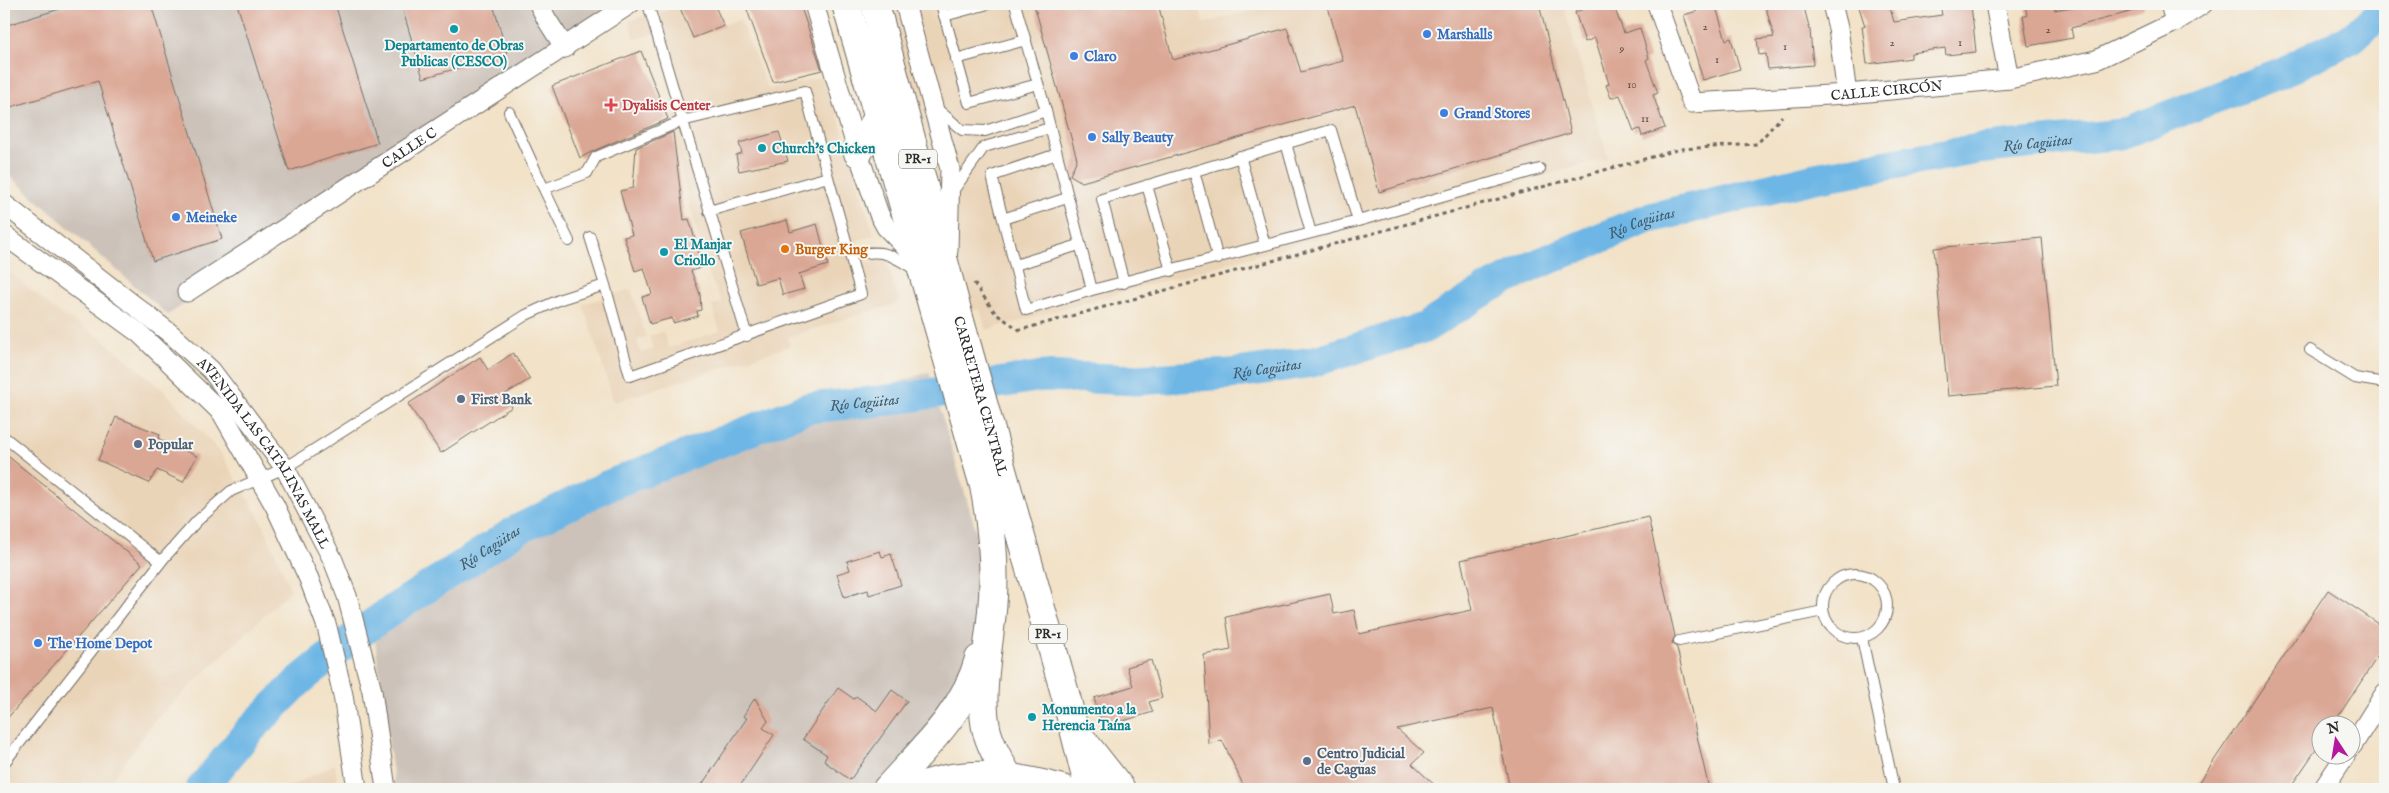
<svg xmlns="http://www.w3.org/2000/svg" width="2389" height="793" font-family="'IM FELL English',serif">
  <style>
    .built { fill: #ead4b8 }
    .industrial { fill: #ccc2b9 }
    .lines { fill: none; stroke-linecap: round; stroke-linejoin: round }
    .river { stroke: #6db6e5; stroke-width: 31 }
    .building { fill: #dba795 }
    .lane-casing { stroke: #716b62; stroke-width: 12 }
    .street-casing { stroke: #716b62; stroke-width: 21 }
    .primary-casing { stroke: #716b62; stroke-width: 30 }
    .path { stroke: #716b62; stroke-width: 3; stroke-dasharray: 4 4; stroke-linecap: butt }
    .lane { stroke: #fff; stroke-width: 10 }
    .street { stroke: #fff; stroke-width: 19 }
    .primary { stroke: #fff; stroke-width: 28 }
    .culture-dot { fill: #0f9aa8; stroke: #f6f6f2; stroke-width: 2 }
    .shop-dot { fill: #3f7fe0; stroke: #f6f6f2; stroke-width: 2 }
    .health-dot { fill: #e0444e; stroke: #f6f6f2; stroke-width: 2 }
    .food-dot { fill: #e8710a; stroke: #f6f6f2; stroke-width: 2 }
    .service-dot { fill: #5c6f8a; stroke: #f6f6f2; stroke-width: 2 }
    .labels { text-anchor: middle; stroke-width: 4; stroke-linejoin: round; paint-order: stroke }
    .number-label { font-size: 11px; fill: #574a46 }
    .shield { fill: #f6f6f2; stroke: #686867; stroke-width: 1 }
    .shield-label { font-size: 12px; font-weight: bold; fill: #2b2b2b }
    .shop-label { font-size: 14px; font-weight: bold; fill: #366cbe; stroke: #f6f6f2; text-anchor: start }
    .culture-label { font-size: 14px; font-weight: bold; fill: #0d838f; stroke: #f6f6f2; text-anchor: start }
    .street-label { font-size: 14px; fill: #2b2b2b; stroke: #f6f6f2 }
    .health-label { font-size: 14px; font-weight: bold; fill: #be3a42; stroke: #f6f6f2; text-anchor: start }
    .food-label { font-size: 14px; font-weight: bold; fill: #c56008; stroke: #f6f6f2; text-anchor: start }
    .service-label { font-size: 14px; font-weight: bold; fill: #4e5e75; stroke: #f6f6f2; text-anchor: start }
    .water-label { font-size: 15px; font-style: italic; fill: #425c6c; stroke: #f6f6f2 }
  </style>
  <rect width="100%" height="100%" fill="#f6f6f2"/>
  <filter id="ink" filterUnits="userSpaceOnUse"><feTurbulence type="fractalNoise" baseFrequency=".02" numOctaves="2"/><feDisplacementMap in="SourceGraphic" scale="10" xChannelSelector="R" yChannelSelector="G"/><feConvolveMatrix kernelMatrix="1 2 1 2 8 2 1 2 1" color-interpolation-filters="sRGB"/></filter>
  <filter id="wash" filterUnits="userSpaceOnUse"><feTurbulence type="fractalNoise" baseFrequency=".0096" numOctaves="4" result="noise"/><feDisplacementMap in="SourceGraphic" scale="20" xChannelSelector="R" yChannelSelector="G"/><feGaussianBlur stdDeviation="1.12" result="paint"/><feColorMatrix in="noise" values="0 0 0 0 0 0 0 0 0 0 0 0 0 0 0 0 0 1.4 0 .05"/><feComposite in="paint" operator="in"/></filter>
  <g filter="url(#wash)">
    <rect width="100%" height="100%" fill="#f2e2c8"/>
    <path class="built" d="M 885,4 L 1198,4 L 1204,23 L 1277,4 L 1563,4 L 1608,158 L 986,330 L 980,309 L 971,311 Z
      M 682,5 L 691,34 L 740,20 L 768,89 L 826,76 L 874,235 L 857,241 L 863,263 L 885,256 L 900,302 L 788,337 L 790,346 L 614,402 L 583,304 L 631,289 L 646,337 L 637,340 L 641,353 L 653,349 L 649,336 L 663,332 L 669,348 L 720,331 L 712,306 L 722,302 L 705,267 L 668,117 L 678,110 L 655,33 L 635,39 L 629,21 Z
      M 4,267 L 53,309 L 101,338 L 164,391 L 220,452 L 263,524 L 291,590 L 154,721 L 105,789 L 4,789 Z
      M 335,764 L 338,789 L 285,789 Z"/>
    <path class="industrial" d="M 4,4 L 630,4 L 168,315 L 4,171 Z
      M 929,372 L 977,534 L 982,658 L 889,789 L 395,789 L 375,639 L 588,486 Z"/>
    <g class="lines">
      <path class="river" id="s1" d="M 201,789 L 249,731 L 299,681 L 342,646 L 389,612 L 517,530 L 609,485 L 808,408 L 890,400 L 1043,376 L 1136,380 L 1230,374 L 1312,362 L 1426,327 L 1487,289 L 1535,265 L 1646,219 L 1815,178 L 1978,149 L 2121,134 L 2278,74 L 2352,38 L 2385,8"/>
    </g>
    <g id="blocks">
      <path class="building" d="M 76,4 L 151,4 L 222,239 L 153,261 L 98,81 L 4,109 L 4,26 Z
        M 237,4 L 335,4 L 378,143 L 289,171 Z
        M 401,4 L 493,4 L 507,54 L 423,78 Z
        M 692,4 L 714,4 L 724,26 L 693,38 L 680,8 Z
        M 745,4 L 800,4 L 822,70 L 773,82 Z
        M 1034,4 L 1158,4 L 1173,60 L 1287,28 L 1301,72 L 1343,61 L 1328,7 L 1341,4 L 1539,4 L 1571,133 L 1379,192 L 1355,105 L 1082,182 L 1070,175 L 1077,159 Z
        M 1582,4 L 1613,4 L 1624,33 L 1640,28 L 1649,58 L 1646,60 L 1658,93 L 1653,95 L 1665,128 L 1642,136 L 1640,129 L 1634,131 L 1620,95 L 1611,98 L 1606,85 L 1609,84 L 1595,38 L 1585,42 L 1575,12 L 1584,9 Z
        M 1695,4 L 1715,4 L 1726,40 L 1731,38 L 1740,69 L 1703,80 L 1684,15 L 1697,11 Z
        M 1765,4 L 1803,4 L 1810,30 L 1813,65 L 1768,69 L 1766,54 L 1759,55 L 1757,39 L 1774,37 Z
        M 1858,4 L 1889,4 L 1894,22 L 1942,15 L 1940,4 L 1971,4 L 1976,52 L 1946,55 L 1945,48 L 1911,53 L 1911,58 L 1867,64 L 1862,26 L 1865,26 Z
        M 2025,4 L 2053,4 L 2054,10 L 2091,4 L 2144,4 L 2144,8 L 2071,28 L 2073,38 L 2028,46 L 2023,16 L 2027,16 Z
        M 641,51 L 668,119 L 593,151 L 580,158 L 552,86 Z
        M 673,132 L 684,220 L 689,219 L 703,267 L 691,271 L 700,294 L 701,310 L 697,311 L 698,316 L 673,323 L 672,318 L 650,324 L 642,297 L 652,294 L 644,268 L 635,271 L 624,237 L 632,235 L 620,191 L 633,188 L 636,148 Z
        M 779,132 L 788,161 L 739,171 L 736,155 L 742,153 L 739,143 Z
        M 787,220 L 790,232 L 817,224 L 828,265 L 799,274 L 804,289 L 783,295 L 778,278 L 756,284 L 741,233 Z
        M 2042,238 L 2056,386 L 1948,396 L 1934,248 Z
        M 513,353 L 530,379 L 504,395 L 512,407 L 441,453 L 408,404 L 480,357 L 488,370 Z
        M 116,417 L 160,434 L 159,439 L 197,456 L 183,482 L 157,470 L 149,483 L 98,460 Z
        M 4,453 L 142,564 L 4,722 Z
        M 1648,517 L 1675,636 L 1672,643 L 1677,648 L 1709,789 L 1510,789 L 1493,708 L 1397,729 L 1424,753 L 1412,764 L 1439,789 L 1245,789 L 1222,740 L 1209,744 L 1204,655 L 1231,650 L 1226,617 L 1330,594 L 1334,614 L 1354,610 L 1359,634 L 1472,610 L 1461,560 Z
        M 880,551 L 882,557 L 891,554 L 901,585 L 869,595 L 868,590 L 844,597 L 837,574 L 850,570 L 847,561 Z
        M 2328,590 L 2385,628 L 2385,645 L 2332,726 L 2322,726 L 2322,741 L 2289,789 L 2195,789 Z
        M 1151,660 L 1162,698 L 1149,702 L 1153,712 L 1103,727 L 1094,698 L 1133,686 L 1127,667 Z
        M 838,688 L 854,699 L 856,696 L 877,711 L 892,690 L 907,701 L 850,780 L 824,761 L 827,755 L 803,739 Z
        M 755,698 L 768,721 L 763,728 L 774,735 L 738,789 L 699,789 L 747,718 L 743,716 Z"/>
    </g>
  </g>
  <g filter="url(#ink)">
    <use href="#blocks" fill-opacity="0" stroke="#716b62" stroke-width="1"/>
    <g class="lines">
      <defs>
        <path id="lane" d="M 648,4 L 747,336
          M 941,4 L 969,103 L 1038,84
          M 1015,4 L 1046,111 L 1092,290 L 1358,221 L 1540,169
          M 944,16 L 988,4
          M 956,59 L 1026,40
          M 936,108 L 962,130 L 985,131 L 1046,111
          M 509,112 L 544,189
          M 1286,143 L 1311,233
          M 1057,154 L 992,176 L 1026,310 L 1092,290
          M 1240,156 L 1265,245
          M 1194,171 L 1218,259
          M 1147,185 L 1171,271
          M 953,191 L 984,147 L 1050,128
          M 1003,219 L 1067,198
          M 590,237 L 605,285
          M 569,241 L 544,189 L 587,173 L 596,157 L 682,121 L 805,91 L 828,177 L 709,211
          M 850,255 C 882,250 886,251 914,269
          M 1015,265 L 1079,245
          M 1124,283 L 1102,199 L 1331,130 L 1358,221
          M 2310,350 L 2355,378 L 2385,383
          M 4,437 L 161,562
          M1823 606a32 32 0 1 1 64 0a32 32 0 1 1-64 0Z
          M 1862,638 L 1894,789
          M 1679,641 L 1823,611
          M 4,763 L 164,558 L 197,521 L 231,491 L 285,468 L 526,315 L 561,299 L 605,285 L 630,376 L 861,294 L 828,177"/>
        <g id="street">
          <path d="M 539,4 L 547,20 L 565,48"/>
          <path d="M 814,4 L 858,153 L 879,214 L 886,227 L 910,252 L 913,261"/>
          <path d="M 905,4 L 950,169 L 948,251"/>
          <path id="s2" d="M 1657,4 L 1692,103 L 1847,94 L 2009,79 L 2096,60 L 2175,22 L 2203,4"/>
          <path d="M 1832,4 L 1838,28 L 1847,94"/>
          <path d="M 1995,4 L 2009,79"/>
          <path d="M 2170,4 L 2175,22"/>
          <path id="s3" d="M 4,204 L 171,334 L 211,370 L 285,468 L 333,560 L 347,596 L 372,691 L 386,789"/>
          <path d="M 4,235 L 139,333 L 222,413 L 275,506 L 309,579 L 327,627 L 343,695 L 357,789"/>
          <path id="s4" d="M 187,292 L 630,4"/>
          <path d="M 2352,746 L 2385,693"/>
          <path d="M 2323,789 L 2345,756"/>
        </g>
        <g id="primary">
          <path d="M 846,4 L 984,486 C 992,527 996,569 992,611 C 989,646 978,697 987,732 C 993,752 1005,771 1016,789"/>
          <path id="s5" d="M 875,4 L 958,314 L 1066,697 L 1089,789"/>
          <path d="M 858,153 L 878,117"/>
          <path d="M 1080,737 L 1121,789"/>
          <path d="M 887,789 C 922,750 965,711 979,659"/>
          <path d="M 914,789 C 963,768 1012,775 1062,789"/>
        </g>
      </defs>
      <use href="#lane" class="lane-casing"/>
      <use href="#street" class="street-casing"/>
      <use href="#primary" class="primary-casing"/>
      <path class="path" d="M 974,283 L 996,314 L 1020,330 L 1681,149 L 1757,144 L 1782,116"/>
      <use href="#lane" class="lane"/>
      <use href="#street" class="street"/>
      <use href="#primary" class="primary"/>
    </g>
  </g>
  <g class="culture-dot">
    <circle cx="454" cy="29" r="5"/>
    <circle cx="762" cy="148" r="5"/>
    <circle cx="664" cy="252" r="5"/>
    <circle cx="1032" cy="717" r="5"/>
  </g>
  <g class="shop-dot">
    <circle cx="1427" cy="34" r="5"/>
    <circle cx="1074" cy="56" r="5"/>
    <circle cx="1444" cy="113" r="5"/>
    <circle cx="1092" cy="137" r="5"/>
    <circle cx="176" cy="217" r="5"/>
    <circle cx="38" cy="643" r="5"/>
  </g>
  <path class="health-dot" d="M608.5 97.5h5v5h5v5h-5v5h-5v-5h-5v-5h5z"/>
  <circle class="food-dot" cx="785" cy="249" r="5"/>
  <g class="service-dot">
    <circle cx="461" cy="399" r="5"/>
    <circle cx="138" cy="444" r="5"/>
    <circle cx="1307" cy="761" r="5"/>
  </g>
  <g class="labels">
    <g class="number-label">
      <text x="1705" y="30">2</text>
      <text x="2048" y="33">2</text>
      <text x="1892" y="46">2</text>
      <text x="1960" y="46">1</text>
      <text x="1785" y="50">1</text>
      <text x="1622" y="52">9</text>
      <text x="1717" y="63">1</text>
      <text x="1632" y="88">10</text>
      <text x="1645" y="122">11</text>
    </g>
    <g class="shield">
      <rect x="899" y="149.5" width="38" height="19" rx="4"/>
      <rect x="1029" y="624.5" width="38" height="19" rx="4"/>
    </g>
    <g class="shield-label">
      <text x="918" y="163">PR-1</text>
      <text x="1048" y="638">PR-1</text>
    </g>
    <g class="shop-label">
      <text x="1437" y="39">Marshalls</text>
      <text x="1084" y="61">Claro</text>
      <text x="1454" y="118">Grand Stores</text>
      <text x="1102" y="142">Sally Beauty</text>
      <text x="186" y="222">Meineke</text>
      <text x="48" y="648">The Home Depot</text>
    </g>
    <g class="culture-label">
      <text x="454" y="50" text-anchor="middle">Departamento de Obras<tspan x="454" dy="16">Publicas (CESCO)</tspan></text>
      <text x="772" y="153">Church's Chicken</text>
      <text x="674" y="249">El Manjar<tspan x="674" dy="16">Criollo</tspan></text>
      <text x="1042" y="714">Monumento a la<tspan x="1042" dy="16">Herencia Taína</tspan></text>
    </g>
    <g class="street-label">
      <text dy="5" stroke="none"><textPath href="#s2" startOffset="300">CALLE CIRCÓN</textPath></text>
      <text dy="5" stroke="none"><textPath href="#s4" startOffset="265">CALLE C</textPath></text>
      <text dy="5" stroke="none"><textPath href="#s5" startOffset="406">CARRETERA CENTRAL</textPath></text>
      <text dy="5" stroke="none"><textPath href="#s3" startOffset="364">AVENIDA LAS CATALINAS MALL</textPath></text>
    </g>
    <g class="health-label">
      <text x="622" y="110">Dyalisis Center</text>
    </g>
    <g class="food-label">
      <text x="795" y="254">Burger King</text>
    </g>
    <g class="service-label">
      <text x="471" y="404">First Bank</text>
      <text x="148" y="449">Popular</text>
      <text x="1317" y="758">Centro Judicial<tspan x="1317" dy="16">de Caguas</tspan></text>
    </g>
    <g class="water-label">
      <text dy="5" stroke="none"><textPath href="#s1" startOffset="1999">Río Cagüitas</textPath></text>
      <text dy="5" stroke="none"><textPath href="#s1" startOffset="1594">Río Cagüitas</textPath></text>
      <text dy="5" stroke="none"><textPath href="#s1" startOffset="1189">Río Cagüitas</textPath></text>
      <text dy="5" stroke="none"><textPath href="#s1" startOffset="784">Río Cagüitas</textPath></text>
      <text dy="5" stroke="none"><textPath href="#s1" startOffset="379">Río Cagüitas</textPath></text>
    </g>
  </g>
  <rect width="2389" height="793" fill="none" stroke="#f6f6f2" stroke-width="20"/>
  <g transform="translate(2336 740) rotate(348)"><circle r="24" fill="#f6f6f2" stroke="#a5a5a2"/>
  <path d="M0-4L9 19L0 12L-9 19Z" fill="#b5179e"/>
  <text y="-8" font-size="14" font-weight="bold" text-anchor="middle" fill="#2b2b2b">N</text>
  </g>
</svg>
